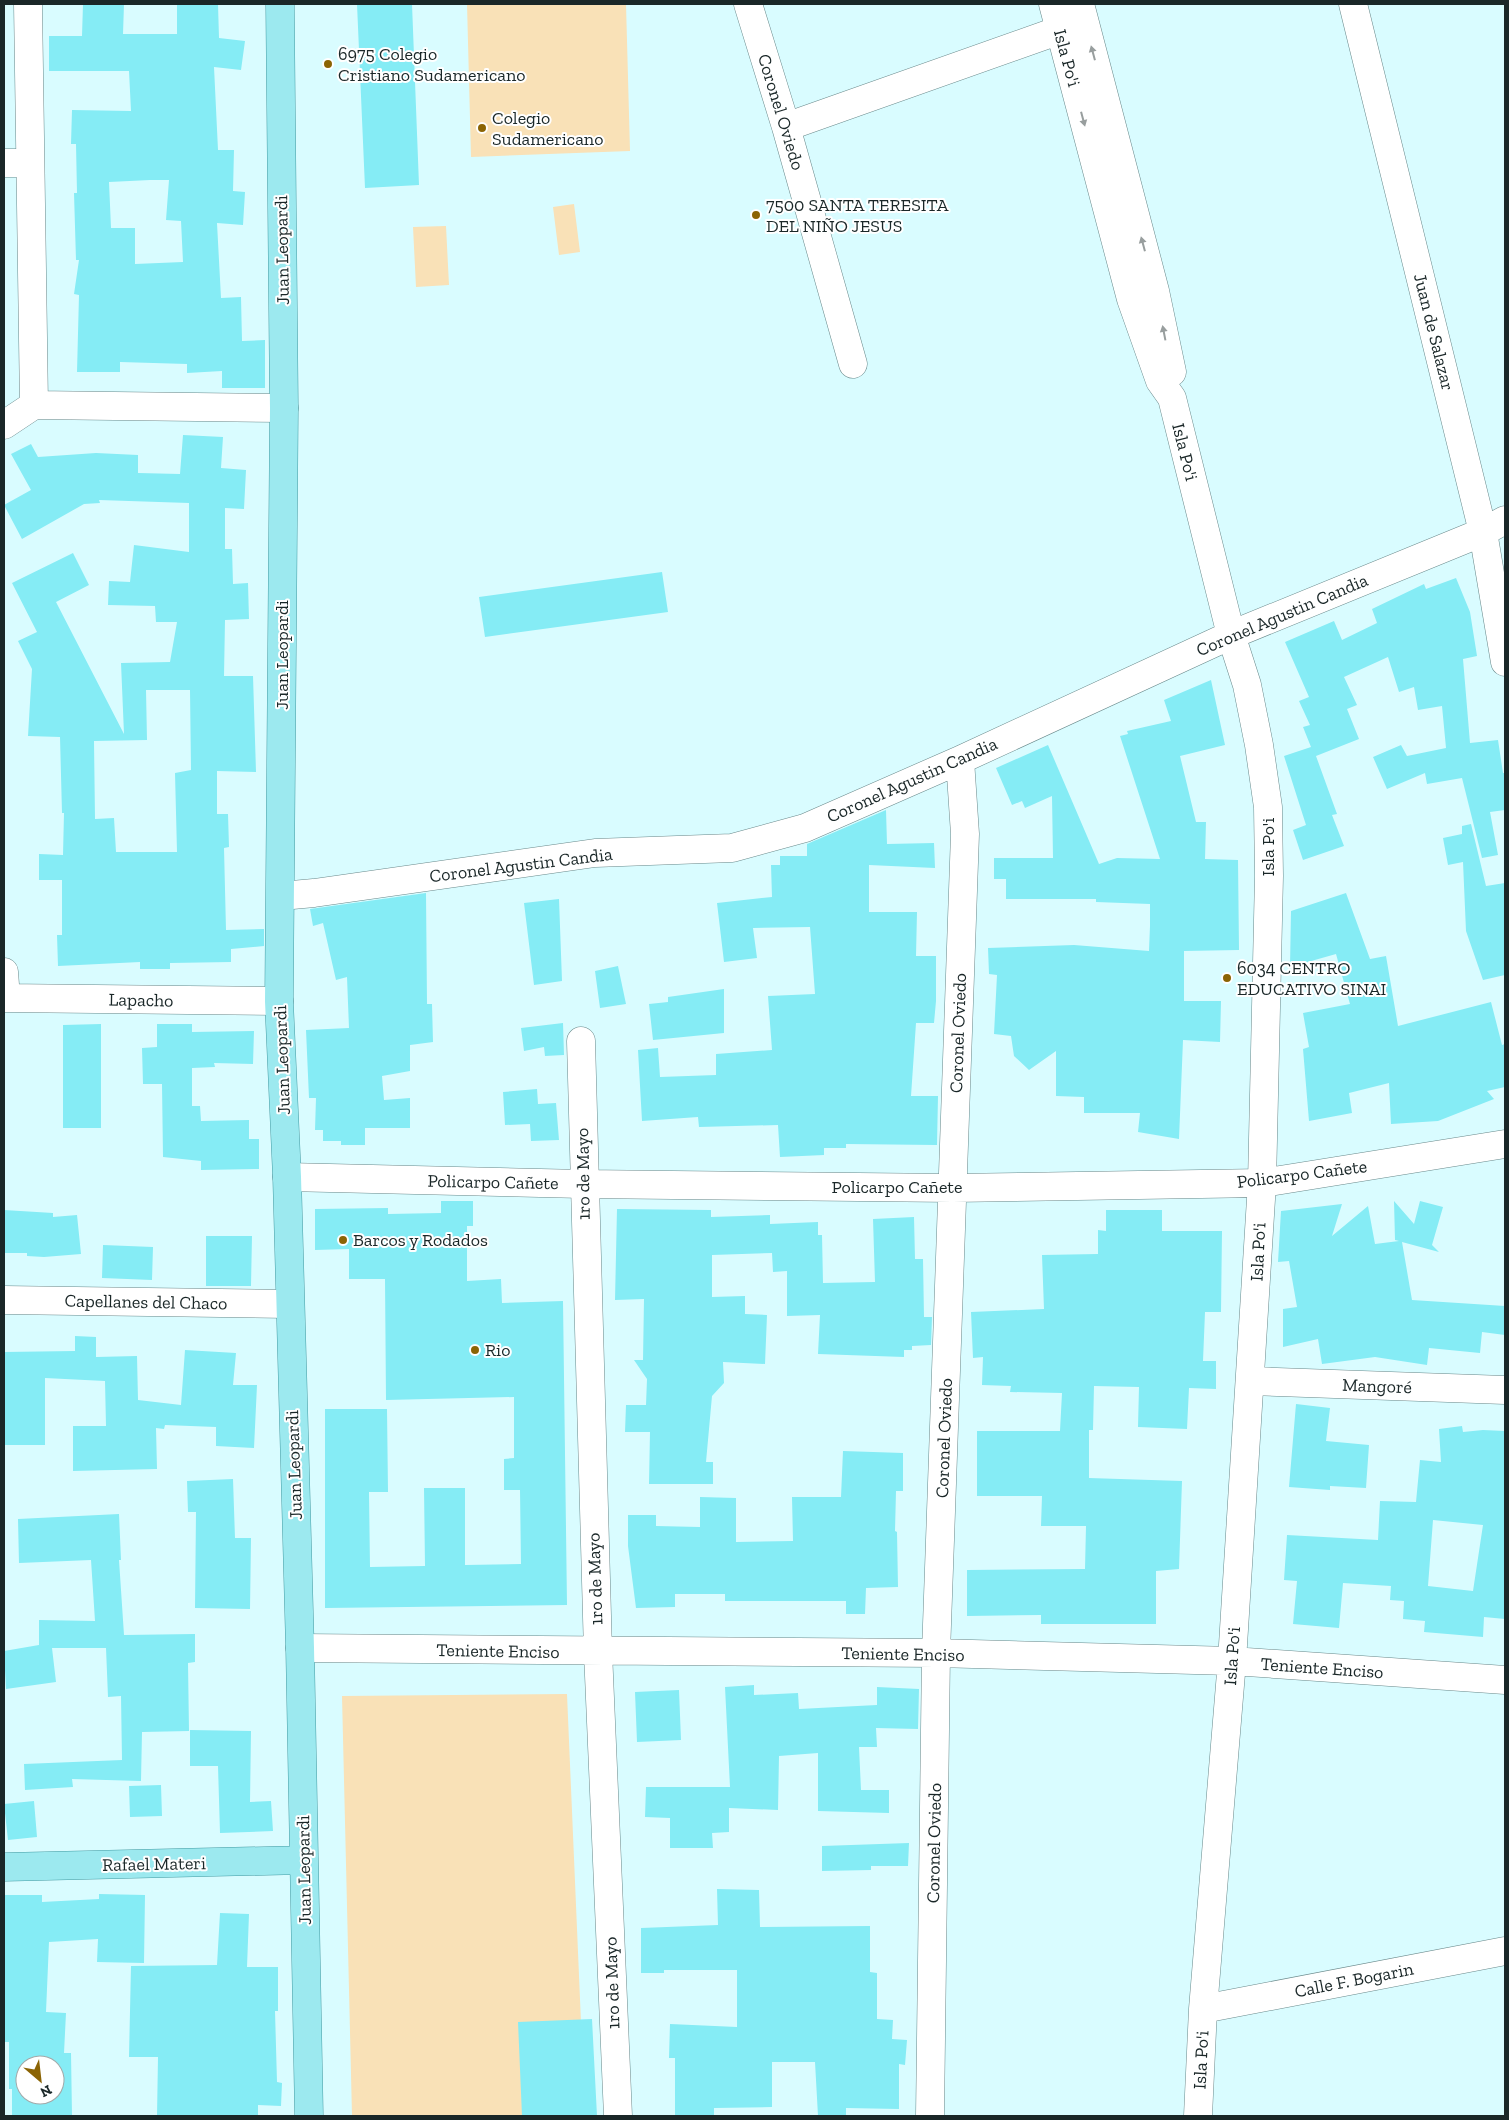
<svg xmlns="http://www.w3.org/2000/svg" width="1509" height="2120" font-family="'Zilla Slab',serif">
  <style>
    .green { fill: #f9e1b7 }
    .building { fill: #85ecf5; fill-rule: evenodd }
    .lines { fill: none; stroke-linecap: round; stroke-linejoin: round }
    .minor-casing { stroke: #69898b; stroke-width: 29 }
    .major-casing { stroke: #449ba3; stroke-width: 29 }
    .minor { stroke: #fff; stroke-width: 28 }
    .major { stroke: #9ce9ef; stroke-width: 28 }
    .oneway { fill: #989e9e }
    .poi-dot { fill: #8b6404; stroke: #fff; stroke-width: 2 }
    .labels { text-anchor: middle; stroke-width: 4; stroke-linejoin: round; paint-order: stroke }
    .poi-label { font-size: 18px; fill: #1a2728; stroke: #fff; text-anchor: start }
    .street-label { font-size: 18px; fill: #1a2728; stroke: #fff }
  </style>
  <rect width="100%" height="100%" fill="#d9fcff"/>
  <path class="green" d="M 467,4 L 626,4 L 630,151 L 471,157 Z
    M 574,204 L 580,252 L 559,255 L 553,207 Z
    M 446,226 L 449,285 L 416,287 L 413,227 Z
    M 567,1694 L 585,2116 L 352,2116 L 342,1696 Z"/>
  <path class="building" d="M 83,4 L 124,4 L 123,34 L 177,34 L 177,4 L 218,4 L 219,38 L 245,41 L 241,70 L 214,67 L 218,150 L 234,150 L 233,191 L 245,192 L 243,225 L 217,223 L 221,298 L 241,297 L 242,341 L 265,340 L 265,388 L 222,388 L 222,371 L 187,373 L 187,364 L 120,362 L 120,372 L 77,372 L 79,295 L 74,294 L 79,260 L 76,260 L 74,193 L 77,193 L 76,144 L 71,144 L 72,110 L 131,111 L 129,71 L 49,71 L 49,36 L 82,36 ZM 150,180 L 169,180 L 166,220 L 181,221 L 183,262 L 135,264 L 135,228 L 111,228 L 109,182 Z
    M 357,4 L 412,4 L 419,185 L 365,188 Z
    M 183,435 L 223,437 L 221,468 L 246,470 L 244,509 L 225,508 L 225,549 L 232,549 L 233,584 L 248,583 L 249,619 L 225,620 L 224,676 L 253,676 L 256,772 L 217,771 L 217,814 L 228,814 L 229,847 L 224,848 L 226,930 L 264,929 L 264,946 L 231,949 L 231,962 L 170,963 L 170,969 L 140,969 L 140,962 L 58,966 L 57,935 L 62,935 L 62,880 L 39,880 L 39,854 L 63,855 L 64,813 L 62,813 L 60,737 L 28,736 L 32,669 L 18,641 L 37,632 L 12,583 L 73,553 L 89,585 L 56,602 L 124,734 L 121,663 L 170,662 L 177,622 L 156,622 L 155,606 L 108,605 L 109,581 L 130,582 L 134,545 L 189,552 L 189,503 L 99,500 L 100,503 L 84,504 L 22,539 L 4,505 L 31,490 L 11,454 L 31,444 L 38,457 L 96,453 L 138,455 L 138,473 L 180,474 ZM 146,690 L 190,690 L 191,770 L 175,773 L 177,852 L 116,852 L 114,818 L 95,819 L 94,741 L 147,740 Z
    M 662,572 L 668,612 L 485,637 L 479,597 Z
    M 1456,578 L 1470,612 L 1477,656 L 1463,659 L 1470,743 L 1498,740 L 1503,773 L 1505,773 L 1505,810 L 1490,812 L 1498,855 L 1482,858 L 1462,778 L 1427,784 L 1425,773 L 1387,789 L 1373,757 L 1401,745 L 1407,756 L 1446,748 L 1442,706 L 1418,710 L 1414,687 L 1399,692 L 1388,657 L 1344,677 L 1357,705 L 1347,709 L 1359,739 L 1316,756 L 1337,814 L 1332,815 L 1344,846 L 1303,860 L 1293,830 L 1306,825 L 1284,756 L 1311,747 L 1303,727 L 1310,725 L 1299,701 L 1309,697 L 1285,642 L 1334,621 L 1342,640 L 1377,623 L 1372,609 L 1424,584 L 1426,589 Z
    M 1211,680 L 1225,745 L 1180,756 L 1196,822 L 1206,822 L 1205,859 L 1238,860 L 1239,950 L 1184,951 L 1184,1001 L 1221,1001 L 1220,1042 L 1183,1040 L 1179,1139 L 1138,1132 L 1140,1113 L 1084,1113 L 1084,1097 L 1056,1096 L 1056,1051 L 1029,1070 L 1014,1056 L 1011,1036 L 994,1034 L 997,975 L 989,974 L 988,948 L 1074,945 L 1149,951 L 1150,926 L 1150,904 L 1096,902 L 1096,899 L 1006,899 L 1006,879 L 994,879 L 994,858 L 1053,858 L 1052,796 L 1025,808 L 1022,801 L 1012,805 L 996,768 L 1048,745 L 1099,864 L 1117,858 L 1160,859 L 1120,736 L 1128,734 L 1127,731 L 1171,721 L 1164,700 Z
    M 886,810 L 887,844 L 934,843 L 935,868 L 869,865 L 869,912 L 917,912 L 916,956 L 936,956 L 936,1001 L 934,1023 L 916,1023 L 911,1096 L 938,1096 L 937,1145 L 846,1144 L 846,1148 L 824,1148 L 824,1155 L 780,1157 L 778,1125 L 699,1127 L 698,1117 L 642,1121 L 638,1050 L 658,1048 L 660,1077 L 716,1075 L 716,1054 L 772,1050 L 768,996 L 815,994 L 810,927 L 753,928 L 757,958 L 724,962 L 717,903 L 772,897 L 771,865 L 780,865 L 780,856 L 807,856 L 807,844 Z
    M 1471,824 L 1486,886 L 1505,883 L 1505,975 L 1483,980 L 1466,931 L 1463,862 L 1448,865 L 1443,838 L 1462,834 L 1462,826 Z
    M 426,893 L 427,1004 L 432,1004 L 433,1042 L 410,1045 L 410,1071 L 382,1076 L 384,1100 L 410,1098 L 410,1128 L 365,1128 L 365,1145 L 341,1145 L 341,1141 L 323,1141 L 323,1130 L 315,1130 L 316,1098 L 309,1098 L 306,1030 L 349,1028 L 347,977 L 336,980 L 323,923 L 313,926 L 310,909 Z
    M 1346,893 L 1370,959 L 1386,956 L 1398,1026 L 1491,1002 L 1502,1045 L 1505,1044 L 1505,1087 L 1487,1091 L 1494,1099 L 1438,1121 L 1391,1124 L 1389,1083 L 1349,1093 L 1352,1113 L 1309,1121 L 1303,1049 L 1309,1047 L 1303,1013 L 1350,1004 L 1336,954 L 1290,967 L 1291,911 Z
    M 559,899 L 562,981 L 534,985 L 524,903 Z
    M 618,966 L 626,1004 L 600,1008 L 595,971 Z
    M 724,989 L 724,1033 L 653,1040 L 649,1004 L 668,1002 L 668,997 Z
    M 563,1023 L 564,1055 L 545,1056 L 544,1047 L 524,1051 L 521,1028 Z
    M 101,1024 L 101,1128 L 63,1128 L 63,1025 Z
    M 157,1024 L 192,1024 L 192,1032 L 254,1031 L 253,1064 L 214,1063 L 215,1067 L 192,1068 L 192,1106 L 200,1106 L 201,1121 L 249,1120 L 249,1139 L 259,1139 L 259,1169 L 201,1170 L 201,1161 L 163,1157 L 162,1084 L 143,1084 L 142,1048 L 157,1047 Z
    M 537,1089 L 538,1104 L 556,1103 L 559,1140 L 531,1141 L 530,1124 L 505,1125 L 503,1092 Z
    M 441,1201 L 473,1201 L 473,1226 L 467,1226 L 467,1281 L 501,1279 L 502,1303 L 563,1301 L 567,1605 L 325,1608 L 325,1409 L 387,1409 L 388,1492 L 369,1492 L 370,1567 L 425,1566 L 424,1488 L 465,1488 L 465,1565 L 521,1564 L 520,1490 L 504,1490 L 504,1459 L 514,1458 L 514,1397 L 386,1400 L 385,1279 L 349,1279 L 349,1249 L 315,1250 L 315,1209 L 388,1208 L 388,1214 L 441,1213 Z
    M 1394,1201 L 1414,1224 L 1420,1201 L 1443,1207 L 1432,1245 L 1439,1252 L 1402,1242 L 1412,1300 L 1505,1306 L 1505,1335 L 1482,1332 L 1480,1353 L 1429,1348 L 1427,1365 L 1375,1357 L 1322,1364 L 1318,1339 L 1283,1347 L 1283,1309 L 1297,1307 L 1289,1261 L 1278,1262 L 1281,1211 L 1342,1204 L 1332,1236 L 1368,1206 L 1375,1244 L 1399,1241 L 1395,1240 Z
    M 617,1209 L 711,1210 L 711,1217 L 770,1215 L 770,1224 L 818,1222 L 818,1235 L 822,1235 L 823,1283 L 875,1282 L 873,1219 L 914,1217 L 915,1259 L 923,1259 L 924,1317 L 932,1317 L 931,1345 L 912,1346 L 912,1350 L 904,1350 L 904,1357 L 818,1354 L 820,1315 L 787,1316 L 787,1271 L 773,1272 L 772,1253 L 712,1255 L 712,1297 L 745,1296 L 745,1314 L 767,1315 L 765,1364 L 723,1362 L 724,1383 L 712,1396 L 706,1462 L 713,1462 L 713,1484 L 649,1484 L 650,1432 L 625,1432 L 626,1405 L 646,1405 L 647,1379 L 634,1360 L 643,1360 L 644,1299 L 615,1300 Z
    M 4,1210 L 53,1213 L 53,1217 L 77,1215 L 81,1254 L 44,1257 L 27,1256 L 27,1253 L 4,1253 Z
    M 1106,1210 L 1162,1210 L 1162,1231 L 1222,1231 L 1221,1312 L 1205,1312 L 1203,1361 L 1216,1361 L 1216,1389 L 1189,1388 L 1187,1429 L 1138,1427 L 1139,1387 L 1094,1386 L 1093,1430 L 1089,1430 L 1089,1478 L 1182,1481 L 1179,1569 L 1156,1571 L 1156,1624 L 1041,1624 L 1041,1615 L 967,1616 L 967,1570 L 1085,1569 L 1086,1526 L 1041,1526 L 1042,1496 L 977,1496 L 977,1431 L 1060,1431 L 1062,1393 L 1010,1392 L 1011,1386 L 982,1385 L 983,1357 L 973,1358 L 971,1312 L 1044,1309 L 1042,1255 L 1098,1254 L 1098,1230 L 1106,1231 Z
    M 206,1236 L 252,1236 L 251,1286 L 206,1286 Z
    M 103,1245 L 153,1247 L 152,1280 L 102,1278 Z
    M 75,1336 L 96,1337 L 96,1357 L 137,1356 L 138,1400 L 181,1405 L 185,1350 L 236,1353 L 233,1385 L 257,1385 L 254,1448 L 216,1446 L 216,1427 L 165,1425 L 164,1429 L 156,1428 L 157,1469 L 73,1471 L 73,1426 L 106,1426 L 105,1381 L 45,1378 L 45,1445 L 5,1445 L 4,1352 L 75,1351 Z
    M 1296,1404 L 1330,1408 L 1326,1441 L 1369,1445 L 1366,1488 L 1330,1486 L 1330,1490 L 1289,1487 Z
    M 1462,1426 L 1463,1432 L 1483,1430 L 1505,1431 L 1505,1619 L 1484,1617 L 1483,1637 L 1424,1632 L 1425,1621 L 1403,1619 L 1404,1601 L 1390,1600 L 1391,1586 L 1343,1583 L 1339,1628 L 1293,1624 L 1297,1581 L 1284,1580 L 1287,1535 L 1378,1540 L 1380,1501 L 1416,1502 L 1420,1460 L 1441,1462 L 1439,1429 ZM 1433,1520 L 1483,1525 L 1473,1591 L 1428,1586 Z
    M 843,1451 L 903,1453 L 903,1491 L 896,1491 L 895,1531 L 897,1532 L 898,1587 L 866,1588 L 865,1614 L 846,1614 L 846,1601 L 725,1601 L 725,1594 L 675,1594 L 675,1607 L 636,1608 L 628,1546 L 628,1515 L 656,1515 L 656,1526 L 700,1527 L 700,1497 L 736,1498 L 736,1542 L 793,1541 L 792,1497 L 841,1497 Z
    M 233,1479 L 235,1538 L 251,1538 L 250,1609 L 195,1608 L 196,1512 L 188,1512 L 187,1481 Z
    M 119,1514 L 121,1560 L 119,1560 L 124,1635 L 195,1634 L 195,1662 L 188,1663 L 189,1731 L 142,1732 L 141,1781 L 72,1779 L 73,1787 L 25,1790 L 24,1764 L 122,1760 L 121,1696 L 108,1697 L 106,1648 L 52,1648 L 56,1682 L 6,1689 L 4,1651 L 39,1645 L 39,1620 L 95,1621 L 91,1560 L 19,1563 L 18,1519 Z
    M 754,1685 L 754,1695 L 798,1693 L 799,1709 L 877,1705 L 877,1687 L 919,1689 L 918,1729 L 876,1728 L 877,1747 L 859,1747 L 861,1790 L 889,1790 L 889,1813 L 818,1811 L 818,1753 L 779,1756 L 778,1810 L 729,1808 L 729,1832 L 712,1833 L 713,1848 L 670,1848 L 670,1818 L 645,1817 L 646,1787 L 730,1787 L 725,1687 Z
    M 679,1690 L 681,1740 L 637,1742 L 635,1692 Z
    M 190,1730 L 251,1731 L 250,1802 L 271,1801 L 273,1831 L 220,1833 L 218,1766 L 190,1766 Z
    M 161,1785 L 162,1816 L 130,1817 L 129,1786 Z
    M 34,1801 L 37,1837 L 8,1840 L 4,1804 Z
    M 909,1843 L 908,1866 L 871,1866 L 871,1870 L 822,1871 L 822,1846 Z
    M 717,1889 L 759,1890 L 760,1927 L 870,1926 L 870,1972 L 877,1973 L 877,2019 L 893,2020 L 892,2039 L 907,2040 L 905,2065 L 899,2064 L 899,2109 L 846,2108 L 846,2116 L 818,2116 L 815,2062 L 772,2062 L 772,2107 L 714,2108 L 714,2116 L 675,2116 L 675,2058 L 669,2058 L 670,2024 L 737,2027 L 737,1970 L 664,1970 L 664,1973 L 641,1973 L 641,1928 L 718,1925 Z
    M 99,1894 L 145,1895 L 144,1963 L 97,1962 L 98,1939 L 49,1942 L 46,2012 L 66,2013 L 64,2053 L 71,2053 L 72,2116 L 12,2116 L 12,2089 L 9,2089 L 9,2042 L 4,2042 L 4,1895 L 42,1895 L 42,1902 L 99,1899 ZM 25,2065 L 55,2065 L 55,2095 L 25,2095 Z
    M 220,1913 L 249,1914 L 247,1967 L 278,1967 L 278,2011 L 275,2011 L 277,2082 L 282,2083 L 281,2106 L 258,2105 L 258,2116 L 157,2116 L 158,2057 L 129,2057 L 131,1966 L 217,1965 Z
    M 592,2019 L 597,2116 L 522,2116 L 518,2022 Z"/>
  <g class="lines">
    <defs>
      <path id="minor" d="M 28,4 L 34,405
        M 748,4 L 786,127 L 853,364
        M 1053,4 L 1131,299 L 1160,381 L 1172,398 L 1231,635 L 1247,685 L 1259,745 L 1268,807 L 1269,876 L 1262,1183 L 1232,1661 L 1203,2009 L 1198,2116
        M 1080,4 L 1155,291 L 1172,372
        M 1353,4 L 1483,532 L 1505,662
        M 786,127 L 1077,24
        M 4,163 L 30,163
        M 4,425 L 34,405 L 284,408
        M 281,896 L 314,893 L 595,853 L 732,848 L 805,828 L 960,760 L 1231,635 L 1483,532 L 1505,520
        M 4,972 L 6,998
        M 4,998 L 279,1001
        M 581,1041 L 598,1652 L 618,2116
        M 287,1177 L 583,1184 L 953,1188 L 1262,1183 L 1505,1144
        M 4,1300 L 288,1304
        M 1250,1381 L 1505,1390
        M 300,1648 L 936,1653 L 1232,1661 L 1505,1680
        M 1203,2009 L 1505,1951
        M 930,2116 L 936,1653 L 965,834 L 960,760"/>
      <path id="major" d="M 280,4 L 284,408 L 279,1001 L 287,1177 L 300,1648 L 309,2116
        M 4,1867 L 304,1860"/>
    </defs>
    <use href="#minor" class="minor-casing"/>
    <use href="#major" class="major-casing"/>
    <use href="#minor" class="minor"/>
    <use href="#major" class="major"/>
  </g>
  <defs><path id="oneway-solid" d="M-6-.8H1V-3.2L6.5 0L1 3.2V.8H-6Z" transform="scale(1.25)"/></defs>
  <g class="oneway">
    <use href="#oneway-solid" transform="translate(1093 53) rotate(-105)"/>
    <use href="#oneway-solid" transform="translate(1083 119) rotate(75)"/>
    <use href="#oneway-solid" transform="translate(1143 244) rotate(-105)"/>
    <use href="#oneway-solid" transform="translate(1164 333) rotate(-101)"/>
  </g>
  <g class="poi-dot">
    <circle cx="328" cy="64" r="5"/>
    <circle cx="482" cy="128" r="5"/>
    <circle cx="756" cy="215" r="5"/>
    <circle cx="1227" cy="978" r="5"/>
    <circle cx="343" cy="1240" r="5"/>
    <circle cx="475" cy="1350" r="5"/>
  </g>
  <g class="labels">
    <g class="poi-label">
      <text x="338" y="60">6975 Colegio<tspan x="338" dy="21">Cristiano Sudamericano</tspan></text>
      <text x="492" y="124">Colegio<tspan x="492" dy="21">Sudamericano</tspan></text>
      <text x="766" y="211">7500 SANTA TERESITA<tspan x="766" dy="21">DEL NIÑO JESUS</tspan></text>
      <text x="1237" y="974">6034 CENTRO<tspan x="1237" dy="21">EDUCATIVO SINAI</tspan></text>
      <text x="353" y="1246">Barcos y Rodados</text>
      <text x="485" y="1356">Rio</text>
    </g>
    <g class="street-label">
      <text transform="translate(1067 58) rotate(75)" y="6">Isla Po'i</text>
      <text transform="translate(781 112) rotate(73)" y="6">Coronel Oviedo</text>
      <text transform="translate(282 250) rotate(-91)" y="6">Juan Leopardi</text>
      <text transform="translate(1434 332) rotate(76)" y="6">Juan de Salazar</text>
      <text transform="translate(1185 452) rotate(76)" y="6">Isla Po'i</text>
      <text transform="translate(1282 615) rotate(-23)" y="6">Coronel Agustin Candia</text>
      <text transform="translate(282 655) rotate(-90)" y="6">Juan Leopardi</text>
      <text transform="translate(912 780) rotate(-24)" y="6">Coronel Agustin Candia</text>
      <text transform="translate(1268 847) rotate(-90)" y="6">Isla Po'i</text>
      <text transform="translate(521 865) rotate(-7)" y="6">Coronel Agustin Candia</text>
      <text transform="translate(141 1000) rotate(1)" y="6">Lapacho</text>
      <text transform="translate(958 1033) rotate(-88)" y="6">Coronel Oviedo</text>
      <text transform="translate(282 1060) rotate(-92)" y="6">Juan Leopardi</text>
      <text transform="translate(583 1174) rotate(-91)" y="6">1ro de Mayo</text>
      <text transform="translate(1302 1174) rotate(-7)" y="6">Policarpo Cañete</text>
      <text transform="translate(493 1182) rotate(1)" y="6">Policarpo Cañete</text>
      <text x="897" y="1193">Policarpo Cañete</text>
      <text transform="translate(1258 1252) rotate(-87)" y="6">Isla Po'i</text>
      <text transform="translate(146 1302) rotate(1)" y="6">Capellanes del Chaco</text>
      <text transform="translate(1377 1386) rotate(2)" y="6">Mangoré</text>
      <text transform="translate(944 1438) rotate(-88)" y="6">Coronel Oviedo</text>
      <text transform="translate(294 1465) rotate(-92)" y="6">Juan Leopardi</text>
      <text transform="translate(595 1579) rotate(-92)" y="6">1ro de Mayo</text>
      <text transform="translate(498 1651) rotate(1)" y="6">Teniente Enciso</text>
      <text transform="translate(903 1654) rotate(1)" y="6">Teniente Enciso</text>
      <text transform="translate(1232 1656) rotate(-86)" y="6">Isla Po'i</text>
      <text transform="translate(1322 1668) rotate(4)" y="6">Teniente Enciso</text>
      <text transform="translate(934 1843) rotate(-89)" y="6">Coronel Oviedo</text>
      <text transform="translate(154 1864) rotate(-1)" y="6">Rafael Materi</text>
      <text transform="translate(304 1870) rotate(-91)" y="6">Juan Leopardi</text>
      <text transform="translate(1354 1980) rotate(-11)" y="6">Calle F. Bogarin</text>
      <text transform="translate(612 1983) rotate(-92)" y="6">1ro de Mayo</text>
      <text transform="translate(1201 2060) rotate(-87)" y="6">Isla Po'i</text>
    </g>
  </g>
  <rect width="1509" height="2120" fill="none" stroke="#1a2728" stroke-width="10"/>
  <g transform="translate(40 2080) rotate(152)"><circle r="24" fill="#ffffff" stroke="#a3a9a9"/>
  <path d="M0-4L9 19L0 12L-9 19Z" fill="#8b6404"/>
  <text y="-8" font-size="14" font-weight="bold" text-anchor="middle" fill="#1a2728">N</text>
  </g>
</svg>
